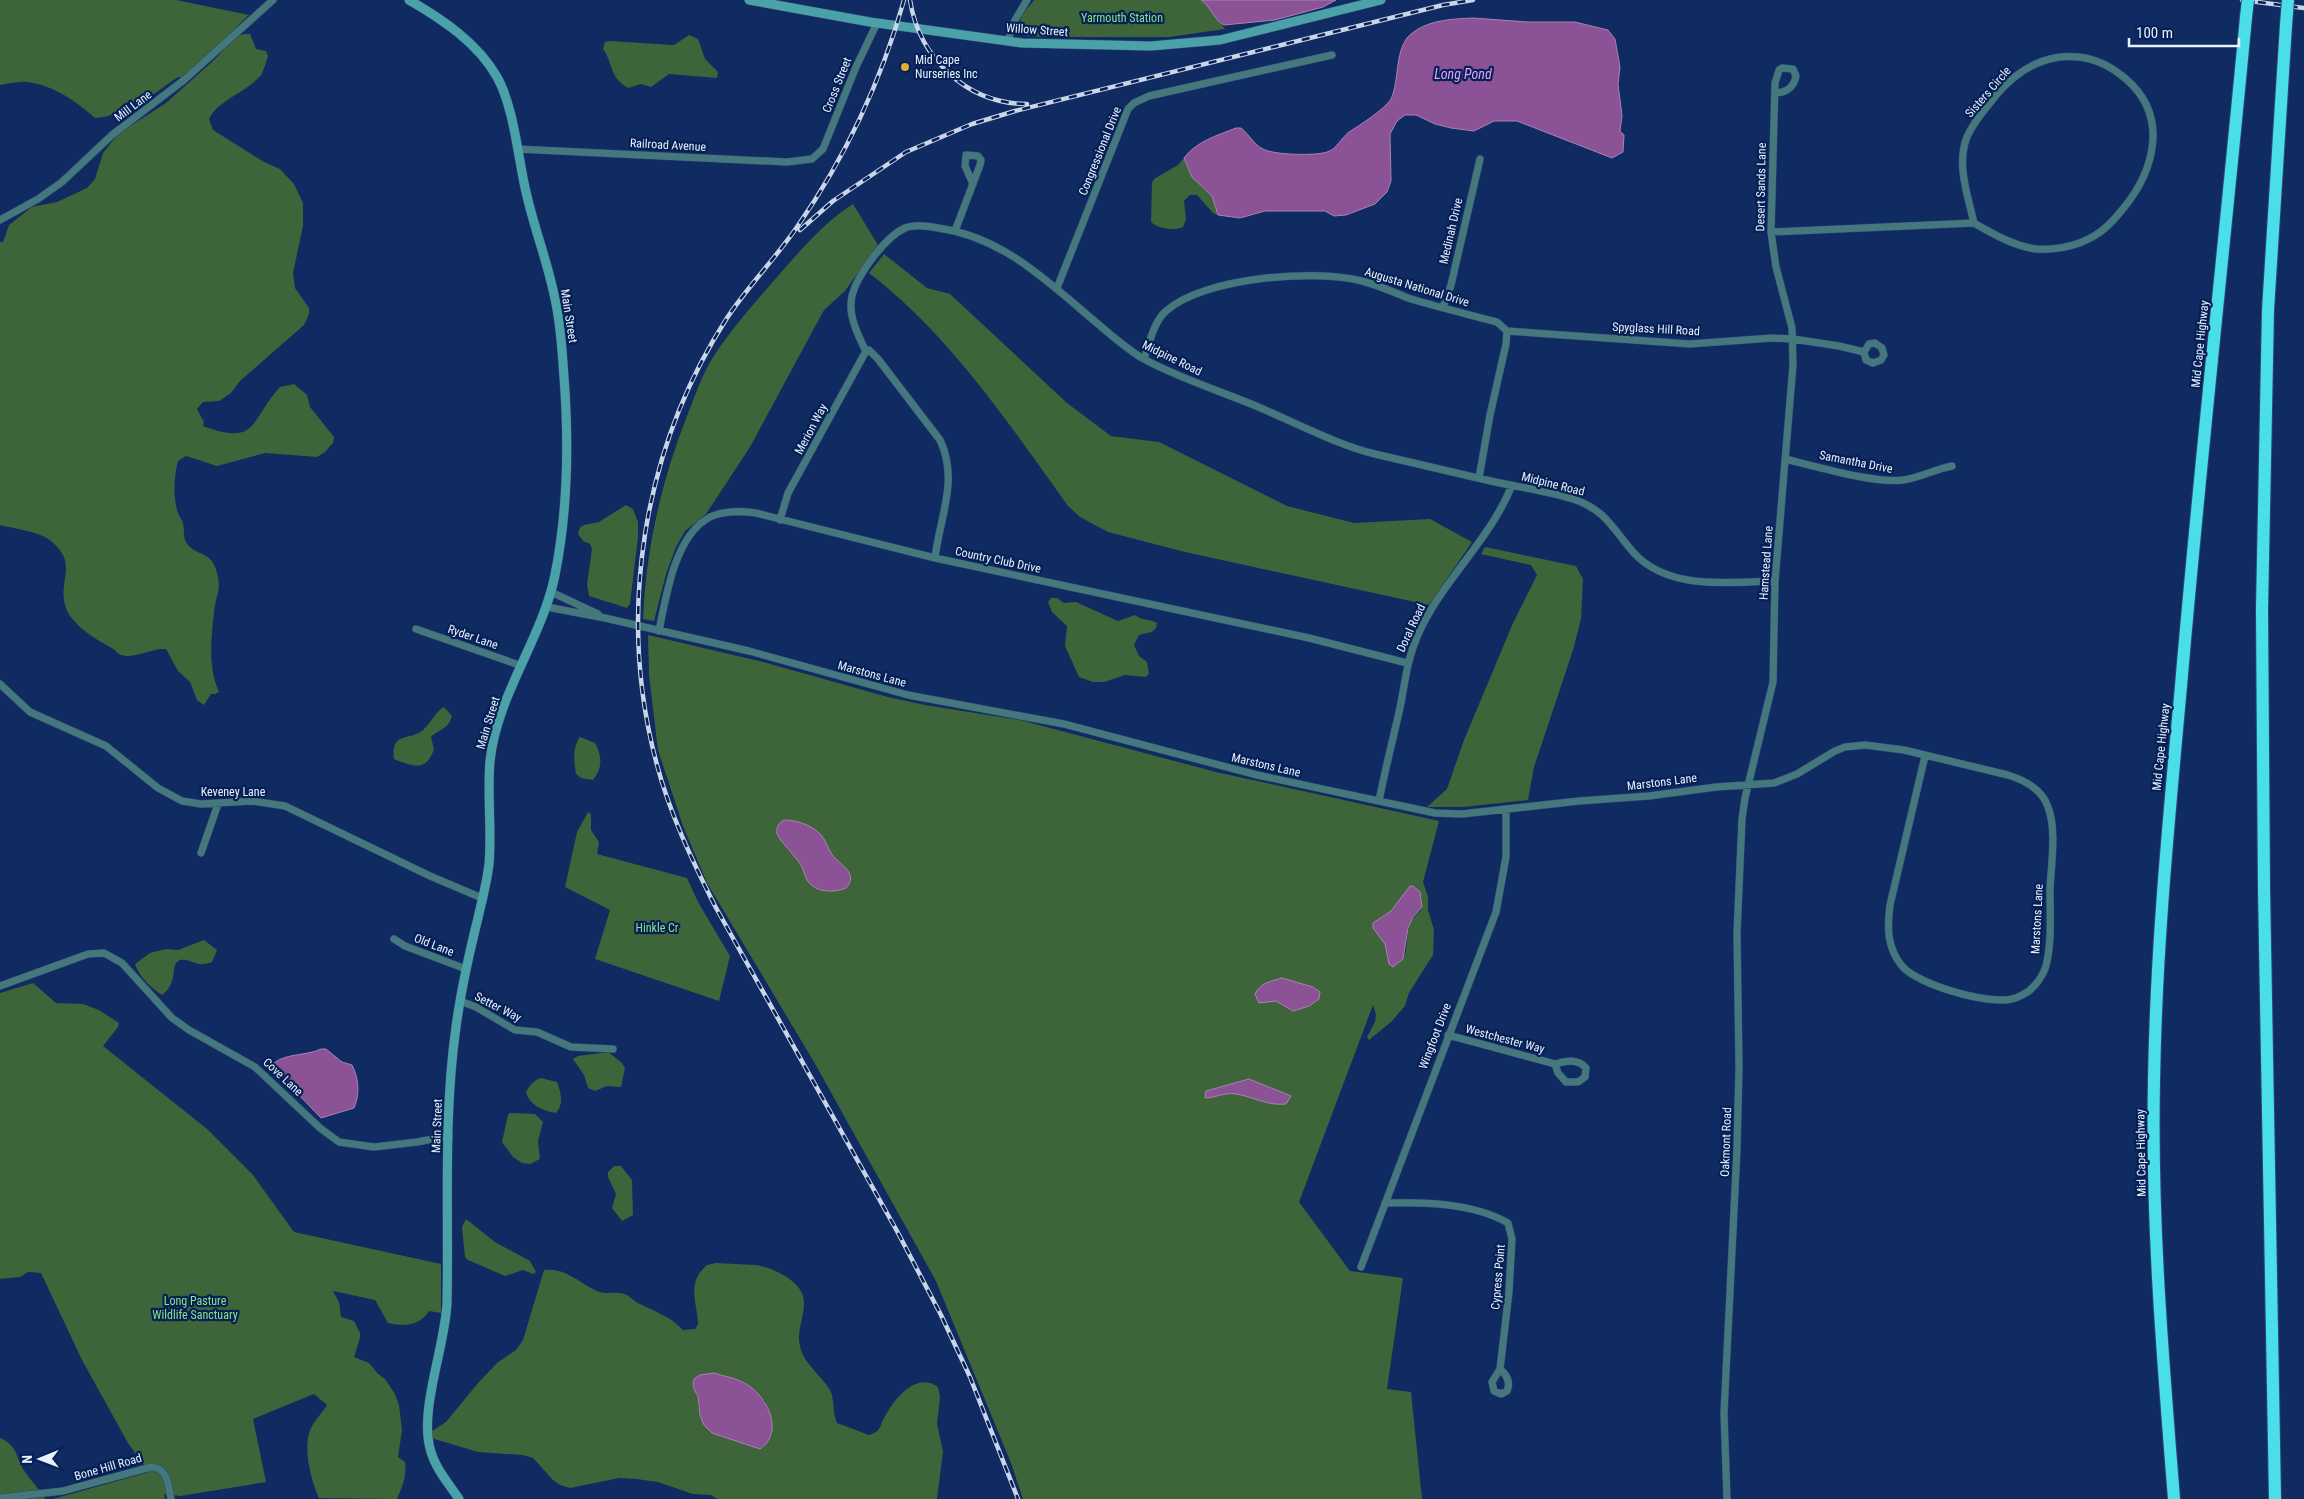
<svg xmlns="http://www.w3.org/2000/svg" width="2304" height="1499" font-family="'Roboto Condensed',sans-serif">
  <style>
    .green { fill: #3e6439; fill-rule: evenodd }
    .water { fill: #8c5296; stroke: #a882b5 }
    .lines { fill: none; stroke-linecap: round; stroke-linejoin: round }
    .minor-casing { stroke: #2e4777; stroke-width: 8 }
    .secondary-casing { stroke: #2e4777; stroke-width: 10 }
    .motorway-casing { stroke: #2e4777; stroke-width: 14 }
    .minor { stroke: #45787c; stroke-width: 7 }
    .secondary { stroke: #4ba1a8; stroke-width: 9 }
    .motorway { stroke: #4adee8; stroke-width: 12 }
    .rail-casing { stroke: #cad5e8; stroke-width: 4.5 }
    .rail { stroke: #052055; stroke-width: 2.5; stroke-dasharray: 8; stroke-linecap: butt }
    .motorway-bridge-casing { stroke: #2e4777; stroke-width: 14; stroke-linecap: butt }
    .motorway-bridge { stroke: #4adee8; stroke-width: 12 }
    .poi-dot { fill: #e5ad36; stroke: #052055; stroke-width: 2 }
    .labels { text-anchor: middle; stroke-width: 4.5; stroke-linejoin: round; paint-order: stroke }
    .park-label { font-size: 12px; fill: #8ee283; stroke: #052055 }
    .street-label { font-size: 12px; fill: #e9f1fe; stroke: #052055 }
    .poi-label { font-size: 12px; fill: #e9f1fe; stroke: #052055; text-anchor: start }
    .water-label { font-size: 14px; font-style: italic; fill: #ef9ffd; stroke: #052055 }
  </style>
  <rect width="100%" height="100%" fill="#0f2b61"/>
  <path class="green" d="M 0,0 L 176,0 L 249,15 L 184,78 L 178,77 C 151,96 128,115 95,118 C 76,101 53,85 27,82 C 19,81 8,84 0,85 Z
    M 1034,0 L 1201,0 L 1209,7 L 1225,29 L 1169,37 L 1040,37 L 1023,35 C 1012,25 1027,9 1034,0 Z
    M 244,34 L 250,34 L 256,49 L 266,51 L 268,56 C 266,62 264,70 261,75 C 247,92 218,100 209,119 L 213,130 L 264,162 L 280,169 L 294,184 L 303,203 L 303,226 L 293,273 L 295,288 L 309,308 L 309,314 L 304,325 L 240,381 L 231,393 L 219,401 L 203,402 L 197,409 L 204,422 L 203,426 C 259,447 250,419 280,387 L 294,384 L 307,395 L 310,407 L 334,437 L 333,443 L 325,452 L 317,457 L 265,453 L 217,466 L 186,456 L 178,461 C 174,476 173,494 177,510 C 178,515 182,519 183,523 C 185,531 182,538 188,545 C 199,557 212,551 217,573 C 222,593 215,595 214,613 C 211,639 208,668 219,692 L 215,694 L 211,694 L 204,705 L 197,700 L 190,682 L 178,671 L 166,649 C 151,648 135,659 121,655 C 118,654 115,650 112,648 C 96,640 69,623 65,605 C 58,578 79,565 51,541 C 39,531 15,529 0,525 L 0,242 L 3,242 L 9,225 L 32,207 L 57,202 L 87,188 L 95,179 L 103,153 L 118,134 L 166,103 L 213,61 L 237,36 Z
    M 689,35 L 698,39 L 705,59 L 718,72 L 717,78 L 669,74 L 651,87 L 641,84 L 628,88 C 608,76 614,64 603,49 L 605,42 L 609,41 L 674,45 Z
    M 1184,158 L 1192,177 L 1212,196 L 1218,215 L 1213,213 L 1197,195 L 1190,195 L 1184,201 L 1186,219 L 1183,227 C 1174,231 1158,229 1151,222 L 1152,183 L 1154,179 L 1178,165 Z
    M 853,204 L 878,245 L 845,291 L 824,310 L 750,447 L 706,514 L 685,531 L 676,547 L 666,574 L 654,621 L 643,619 C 646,549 661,482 687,416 C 694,399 700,380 709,364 C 728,332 753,305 777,277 C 800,251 823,223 853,204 Z
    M 884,254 L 927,288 L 950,294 L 1067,403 L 1111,436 L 1159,442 L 1287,506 L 1354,523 L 1430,519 L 1472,542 L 1429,605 L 1185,552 L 1108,532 L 1080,517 L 1068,506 C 1009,424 950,335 869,273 Z
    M 626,505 L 633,509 L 638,522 L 638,537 L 630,604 L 627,608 L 589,596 L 587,584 L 592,549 L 590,544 L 583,541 L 578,534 L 580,527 L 584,525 L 599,522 Z
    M 1485,547 L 1576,566 L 1583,579 L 1581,619 L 1573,650 L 1534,767 L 1528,800 L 1463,807 L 1427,807 L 1447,789 L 1464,740 L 1513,623 L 1537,575 L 1531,565 L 1481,554 Z
    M 1051,598 L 1057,598 L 1064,603 L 1076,602 L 1118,621 L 1135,615 C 1143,621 1150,619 1157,623 L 1156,628 L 1152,632 L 1139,635 L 1134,645 L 1139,656 L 1147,662 L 1149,673 L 1146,677 L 1125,675 L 1104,682 L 1093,682 L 1079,677 L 1065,646 L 1067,626 L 1052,612 L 1048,602 Z
    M 648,635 L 763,662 L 888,697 L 925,705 L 1020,720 L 1216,772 L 1439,821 L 1423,882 L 1428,897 L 1428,910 L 1434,930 L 1433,955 L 1409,993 L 1405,1006 L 1391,1022 L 1369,1040 L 1367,1037 L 1375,1022 L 1376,1015 L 1373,1005 L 1299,1202 L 1350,1271 L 1403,1278 L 1387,1389 L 1411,1392 L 1422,1499 L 1023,1499 L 1011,1463 L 936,1281 L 814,1062 L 707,883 L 683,826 L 658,750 L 649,675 ZM 1422,897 L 1421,910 C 1400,929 1412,939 1403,959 L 1390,964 Z
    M 444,707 L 452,716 C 448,730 439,729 431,737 L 434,749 C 426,773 412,766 394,759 C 390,731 411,741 423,730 C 431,723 436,711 444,707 Z
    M 580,737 L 595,743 C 602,756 603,768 593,780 L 581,778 L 576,774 C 574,762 572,748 580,737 Z
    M 588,812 L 591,814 L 591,830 L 599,842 L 597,854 L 687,878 L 698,902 L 730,956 L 719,1001 L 595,959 L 610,910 L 565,887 L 577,832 Z
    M 204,940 L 217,950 L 212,962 C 208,963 203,965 199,964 C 190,962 176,953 174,970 C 173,981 171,988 162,995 C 150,987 140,978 135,964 L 150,953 L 166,949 L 178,950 Z
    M 33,983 L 56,1003 L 83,1004 L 99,1010 L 119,1023 L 118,1027 L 103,1046 L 207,1129 L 253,1175 L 294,1232 L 441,1264 L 441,1313 L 429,1311 C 420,1326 403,1327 388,1323 L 375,1300 L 333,1291 L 339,1302 L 341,1317 L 354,1321 L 360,1333 L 360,1338 L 354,1357 L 369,1363 L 378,1374 L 385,1379 L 395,1394 L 399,1405 L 402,1430 L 398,1457 L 405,1462 C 407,1476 402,1487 397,1499 L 319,1498 C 311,1481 302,1446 311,1428 C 315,1420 322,1413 327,1405 L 314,1394 L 253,1419 L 266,1482 L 180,1496 L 164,1494 L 165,1499 L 53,1499 L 149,1472 L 128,1443 L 82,1360 L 41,1273 L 28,1272 L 20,1277 L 0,1279 L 0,993 Z
    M 608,1052 L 621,1062 L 625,1068 L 621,1087 L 607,1086 L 595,1091 L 588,1088 L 584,1075 L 573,1059 L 578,1056 Z
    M 541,1078 L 557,1082 C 561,1092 564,1104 556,1113 C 543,1111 529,1105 526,1092 C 530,1085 534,1080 541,1078 Z
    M 510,1113 L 535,1114 L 543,1122 L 538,1141 L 540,1159 L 530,1164 L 522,1163 L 513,1157 L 502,1142 L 508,1115 Z
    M 614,1166 L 621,1166 L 632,1180 L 633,1215 L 622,1221 L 612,1208 L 616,1194 L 608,1177 L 608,1172 Z
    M 466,1219 L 495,1242 L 530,1261 L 536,1272 L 533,1274 L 523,1270 L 505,1276 L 468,1260 L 465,1257 L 462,1227 Z
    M 716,1263 C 729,1264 742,1264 755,1265 C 772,1267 803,1281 804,1301 C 805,1316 796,1332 800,1346 C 803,1363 822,1376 830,1390 C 835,1399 832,1413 837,1423 L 869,1435 C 872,1434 877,1432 879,1429 C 881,1426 882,1421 884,1418 C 894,1400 915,1371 938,1387 L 940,1397 L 937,1424 L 943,1451 L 937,1499 L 718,1499 L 711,1495 L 693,1494 L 658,1482 L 636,1479 L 619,1478 L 570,1488 L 560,1485 L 553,1480 L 533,1458 L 523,1455 L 478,1452 L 431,1438 L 429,1433 L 446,1422 L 478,1383 L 497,1363 L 516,1350 L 523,1340 L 544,1270 C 565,1267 579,1283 597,1291 C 606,1295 614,1291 624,1294 C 630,1295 634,1302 640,1304 C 656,1312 671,1317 683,1330 L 695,1329 L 698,1324 C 697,1301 686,1283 707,1265 ZM 714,1373 L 741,1381 L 765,1401 L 771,1416 L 771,1433 L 764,1447 L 760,1449 L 726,1436 L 719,1436 L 698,1406 L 698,1396 L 694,1387 L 700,1375 Z
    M 0,1438 C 17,1445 16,1456 23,1469 C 30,1480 39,1488 45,1499 L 0,1499 Z"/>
  <path class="water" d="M 1201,0 L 1336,0 L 1323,7 L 1275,20 L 1224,25 C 1214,20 1211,7 1201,0 Z
    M 1473,18 L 1528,22 L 1575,22 L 1608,30 L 1615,39 L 1620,67 L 1618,84 L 1622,116 L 1620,131 L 1624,135 L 1623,152 L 1612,158 L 1517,121 L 1494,121 L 1474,131 L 1451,128 L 1435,124 L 1416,115 L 1405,115 L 1397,121 L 1390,134 L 1391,181 L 1387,192 L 1375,204 L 1346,215 L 1334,216 L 1325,211 L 1265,211 L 1240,218 L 1218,215 L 1212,196 L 1192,177 L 1184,158 C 1197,141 1216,136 1236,128 L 1241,128 C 1249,134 1254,145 1263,149 C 1274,155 1315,156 1327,152 C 1337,149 1341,138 1349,132 C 1360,125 1385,109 1391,99 C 1400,80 1394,48 1411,34 C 1428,20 1451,19 1473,18 Z
    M 785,820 C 798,820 817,827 824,839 C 827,844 829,851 833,856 C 841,865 859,874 846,888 C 834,893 815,893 807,880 C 804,874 803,867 799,862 C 792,852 783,845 777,834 C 776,827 779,822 785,820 Z
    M 1410,886 L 1413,886 L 1420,892 L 1422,907 L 1413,917 L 1408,928 L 1403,959 L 1393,967 L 1389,964 L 1385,944 L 1373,928 L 1373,923 L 1391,911 Z
    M 1282,978 L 1313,987 L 1320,992 L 1319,999 L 1309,1006 L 1293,1011 L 1276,1001 L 1259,1003 L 1255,994 C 1260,983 1271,981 1282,978 Z
    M 321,1049 L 326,1049 L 342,1062 L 352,1065 C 359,1079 360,1094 354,1108 L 321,1118 L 295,1091 L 274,1063 C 287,1053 306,1056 321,1049 Z
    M 1249,1079 L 1291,1096 L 1286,1104 C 1267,1106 1254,1097 1236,1094 C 1225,1092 1215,1098 1205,1098 L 1206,1091 Z
    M 714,1373 C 722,1376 732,1377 740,1381 C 758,1388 774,1410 772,1430 C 771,1437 767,1445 760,1449 L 712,1433 L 704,1425 L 700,1415 L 698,1396 C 694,1390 692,1386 694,1379 L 700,1375 Z"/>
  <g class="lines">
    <defs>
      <path id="minor" d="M 1008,41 L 1014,22 L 1027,0
        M 517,149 L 787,162 L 812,159 L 823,149 L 856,67 L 877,23
        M 0,220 L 38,199 L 62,182 L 112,135 L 184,80 L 273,0
        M 955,231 L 980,165 L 981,160 L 978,156 L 966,155 L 965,166 L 973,184
        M 1771,232 L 1974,223 C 1993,234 2014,246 2036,249 C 2056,250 2077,246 2094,236 C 2105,230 2114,220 2122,210 C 2154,172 2170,117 2126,79 C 2112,67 2097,59 2079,57 C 2045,53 2019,69 1997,94 C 1987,107 1973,122 1967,137 C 1956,164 1968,196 1974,223
        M 1057,288 L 1128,109 L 1134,103 L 1149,96 L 1332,55
        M 1443,307 L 1451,285 L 1480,159
        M 1507,331 L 1690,344 L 1772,338 L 1793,339 L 1839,346 L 1864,352 L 1869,344 L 1875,343 L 1882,348 L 1884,355 L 1881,360 L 1873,363 L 1866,360 L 1864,352
        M 1144,359 C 1149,344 1154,321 1166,311 C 1205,277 1313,269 1362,281 C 1378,285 1393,292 1408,298 C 1437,307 1467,314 1497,322 L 1507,331 L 1506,344 L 1490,415 L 1479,478
        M 1785,459 C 1815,466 1875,484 1903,480 C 1920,478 1935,469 1952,466
        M 780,520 L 788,493 L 866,351
        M 935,558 C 940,516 959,480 940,440 L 878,359 L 869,350 L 866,351 C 859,338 850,319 851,304 C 851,281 885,237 905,228 C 914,224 928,226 938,228 C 1004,237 1049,283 1098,324 C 1112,336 1127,349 1142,358 C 1178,378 1218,390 1256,406 C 1292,421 1337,445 1375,454 C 1415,463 1455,473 1495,482 C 1522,488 1550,491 1576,500 C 1606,511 1613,529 1633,552 C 1668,591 1728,582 1775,581
        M 551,592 L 598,614
        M 547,607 L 605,618 L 749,651 L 908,695 L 1064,724 L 1257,775 L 1435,813 L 1462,814 L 1579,801 L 1649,796 L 1716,787 L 1774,783 L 1797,774 L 1835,751 L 1845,747 L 1865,745 L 1904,750 L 2008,775 C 2024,780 2042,789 2048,807 C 2057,831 2051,864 2050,890 C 2050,915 2052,942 2046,966 C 2043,975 2036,985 2029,991 C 2024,994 2018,998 2012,999 C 1989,1005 1918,985 1902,966 C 1887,948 1887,927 1890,905 L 1925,756
        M 416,629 L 522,666
        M 659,631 C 666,596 675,535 710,517 C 725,510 741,511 756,513 L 935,558 L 1309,638 L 1407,663
        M 0,684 L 30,712 L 106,746 L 158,788 L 182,801 L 201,804 L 252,801 L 285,806 L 430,876 L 482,898
        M 1379,801 C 1385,770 1393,739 1400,708 C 1405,683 1407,660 1417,637 C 1440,582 1490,541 1512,485
        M 201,853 L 218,804
        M 394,939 L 405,946 L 466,969
        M 0,986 L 88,954 L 104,953 L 122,963 L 172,1018 L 189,1030 L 255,1067 L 320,1128 L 339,1142 L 374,1147 L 417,1142 L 449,1136
        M 460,1001 L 476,1007 L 515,1030 L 537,1032 L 571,1047 L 613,1049
        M 1448,1035 L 1555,1064 C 1567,1061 1578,1058 1586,1068 L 1585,1077 L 1578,1082 L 1566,1082 L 1558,1073 L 1555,1064
        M 1385,1203 C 1425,1202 1473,1203 1508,1223 L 1512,1239 L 1509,1292 L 1500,1369 L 1492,1382 L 1494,1391 L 1501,1394 L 1507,1391 C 1511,1382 1507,1375 1500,1369
        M 1361,1267 L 1496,912 L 1506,857 L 1506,809
        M 0,1498 L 63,1491 L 151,1467 C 168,1468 168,1484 171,1499
        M 1727,1499 L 1724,1413 L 1737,1149 L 1739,1067 L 1737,933 L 1742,819 L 1745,798 L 1773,682 L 1775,581 L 1793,365 L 1792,328 L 1776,267 L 1771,232 L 1775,83 L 1779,70 L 1782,68 L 1793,69 L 1796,76 C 1794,87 1786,93 1775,93"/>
      <path id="secondary" d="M 409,0 C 442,19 478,43 497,77 C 514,107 518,158 526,192 C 534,228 548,263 555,299 C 561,325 562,351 564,377 C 569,443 568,510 555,575 C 542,639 497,695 490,761 C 487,795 492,830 489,864 C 487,882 482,900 478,918 C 469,954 461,990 456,1027 C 443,1118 449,1212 447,1303 C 445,1348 418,1412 431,1452 C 436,1469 449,1484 459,1499
        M 749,0 L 870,22 L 1022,43 L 1151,46 L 1220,40 L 1381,0"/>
      <path id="motorway" d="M 2174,1499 C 2163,1360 2151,1221 2154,1081 C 2156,949 2169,818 2181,686 C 2200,463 2225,240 2246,17
        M 2275,1499 L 2264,889 L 2262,609 L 2268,310 L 2286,25"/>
    </defs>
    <use href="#minor" class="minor-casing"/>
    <use href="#secondary" class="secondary-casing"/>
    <use href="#motorway" class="motorway-casing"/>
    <use href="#minor" class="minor"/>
    <use href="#secondary" class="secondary"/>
    <use href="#motorway" class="motorway"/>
    <defs>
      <path id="rail" d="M 904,0 C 881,82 845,158 797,227 C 775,259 748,286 727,318 C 643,448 616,614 657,765 C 670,814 692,860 715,906 L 897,1231 L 941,1315 L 970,1377 L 1018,1499
        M 910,0 C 919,58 967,104 1027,104
        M 2242,0 L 2304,8
        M 800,230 L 833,201 L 906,152 L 972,124 L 1015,111 L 1443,5 L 1473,0"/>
    </defs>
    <use href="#rail" class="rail-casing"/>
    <use href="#rail" class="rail"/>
    <defs>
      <path id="motorway-bridge" d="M 2246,17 L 2248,0
        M 2286,25 L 2288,0"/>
    </defs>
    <use href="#motorway-bridge" class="motorway-bridge-casing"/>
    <use href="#motorway-bridge" class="motorway-bridge"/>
  </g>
  <circle class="poi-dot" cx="905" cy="67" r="5"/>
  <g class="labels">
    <g class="park-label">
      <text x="1122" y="22">Yarmouth Station</text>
      <text x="657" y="932">Hinkle Cr</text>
      <text x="195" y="1305">Long Pasture<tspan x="195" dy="14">Wildlife Sanctuary</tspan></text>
    </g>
    <g class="street-label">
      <text transform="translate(1037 30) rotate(4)" y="4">Willow Street</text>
      <text transform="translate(837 85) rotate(-68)" y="4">Cross Street</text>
      <text transform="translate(1988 92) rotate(-49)" y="4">Sisters Circle</text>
      <text transform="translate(133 106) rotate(-37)" y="4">Mill Lane</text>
      <text transform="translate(668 145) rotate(3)" y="4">Railroad Avenue</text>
      <text transform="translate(1100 151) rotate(-68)" y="4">Congressional Drive</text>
      <text transform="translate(1761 187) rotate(-89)" y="4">Desert Sands Lane</text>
      <text transform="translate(1451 231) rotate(-77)" y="4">Medinah Drive</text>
      <text transform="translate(1417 287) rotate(17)" y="4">Augusta National Drive</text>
      <text transform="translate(569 316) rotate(81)" y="4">Main Street</text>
      <text transform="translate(1656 329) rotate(3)" y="4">Spyglass Hill Road</text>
      <text transform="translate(2200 344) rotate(-84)" y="4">Mid Cape Highway</text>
      <text transform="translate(1172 358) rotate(26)" y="4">Midpine Road</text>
      <text transform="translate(811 429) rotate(-62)" y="4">Merion Way</text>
      <text transform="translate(1856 462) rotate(11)" y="4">Samantha Drive</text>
      <text transform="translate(1553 484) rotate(14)" y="4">Midpine Road</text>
      <text transform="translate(998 560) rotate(12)" y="4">Country Club Drive</text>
      <text transform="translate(1766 563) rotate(-86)" y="4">Hamstead Lane</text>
      <text transform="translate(1411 628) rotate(-65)" y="4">Doral Road</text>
      <text transform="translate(473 637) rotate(19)" y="4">Ryder Lane</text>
      <text transform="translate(872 674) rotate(15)" y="4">Marstons Lane</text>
      <text transform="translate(488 723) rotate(-73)" y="4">Main Street</text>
      <text transform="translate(2161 747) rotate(-84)" y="4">Mid Cape Highway</text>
      <text transform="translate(1266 765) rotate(13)" y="4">Marstons Lane</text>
      <text transform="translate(1662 782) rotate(-7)" y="4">Marstons Lane</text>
      <text x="233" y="796">Keveney Lane</text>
      <text transform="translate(2037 919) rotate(-87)" y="4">Marstons Lane</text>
      <text transform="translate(434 945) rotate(21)" y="4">Old Lane</text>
      <text transform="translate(498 1007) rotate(27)" y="4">Setter Way</text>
      <text transform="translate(1435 1036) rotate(-69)" y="4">Wingfoot Drive</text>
      <text transform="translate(1505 1039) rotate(15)" y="4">Westchester Way</text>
      <text transform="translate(283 1077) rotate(43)" y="4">Cove Lane</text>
      <text transform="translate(437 1126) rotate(-88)" y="4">Main Street</text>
      <text transform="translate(1726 1142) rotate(-88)" y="4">Oakmont Road</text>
      <text transform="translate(2141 1153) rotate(-91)" y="4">Mid Cape Highway</text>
      <text transform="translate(1498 1277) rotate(-85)" y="4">Cypress Point</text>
      <text transform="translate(108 1467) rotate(-16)" y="4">Bone Hill Road</text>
    </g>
    <g class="poi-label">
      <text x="915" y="64">Mid Cape<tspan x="915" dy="14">Nurseries Inc</tspan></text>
    </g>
    <g class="water-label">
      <text x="1463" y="79">Long Pond</text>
    </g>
  </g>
  <g transform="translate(40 1459) rotate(269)" stroke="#052055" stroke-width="4" paint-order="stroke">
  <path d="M0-4L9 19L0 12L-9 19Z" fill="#e9f1fe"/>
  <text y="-8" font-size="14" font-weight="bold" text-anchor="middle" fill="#e9f1fe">N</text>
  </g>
  <path d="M2129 38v8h110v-8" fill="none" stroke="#e9f1fe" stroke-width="2.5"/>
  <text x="2136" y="38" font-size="15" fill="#e9f1fe" stroke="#052055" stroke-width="4" paint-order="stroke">100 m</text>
</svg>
